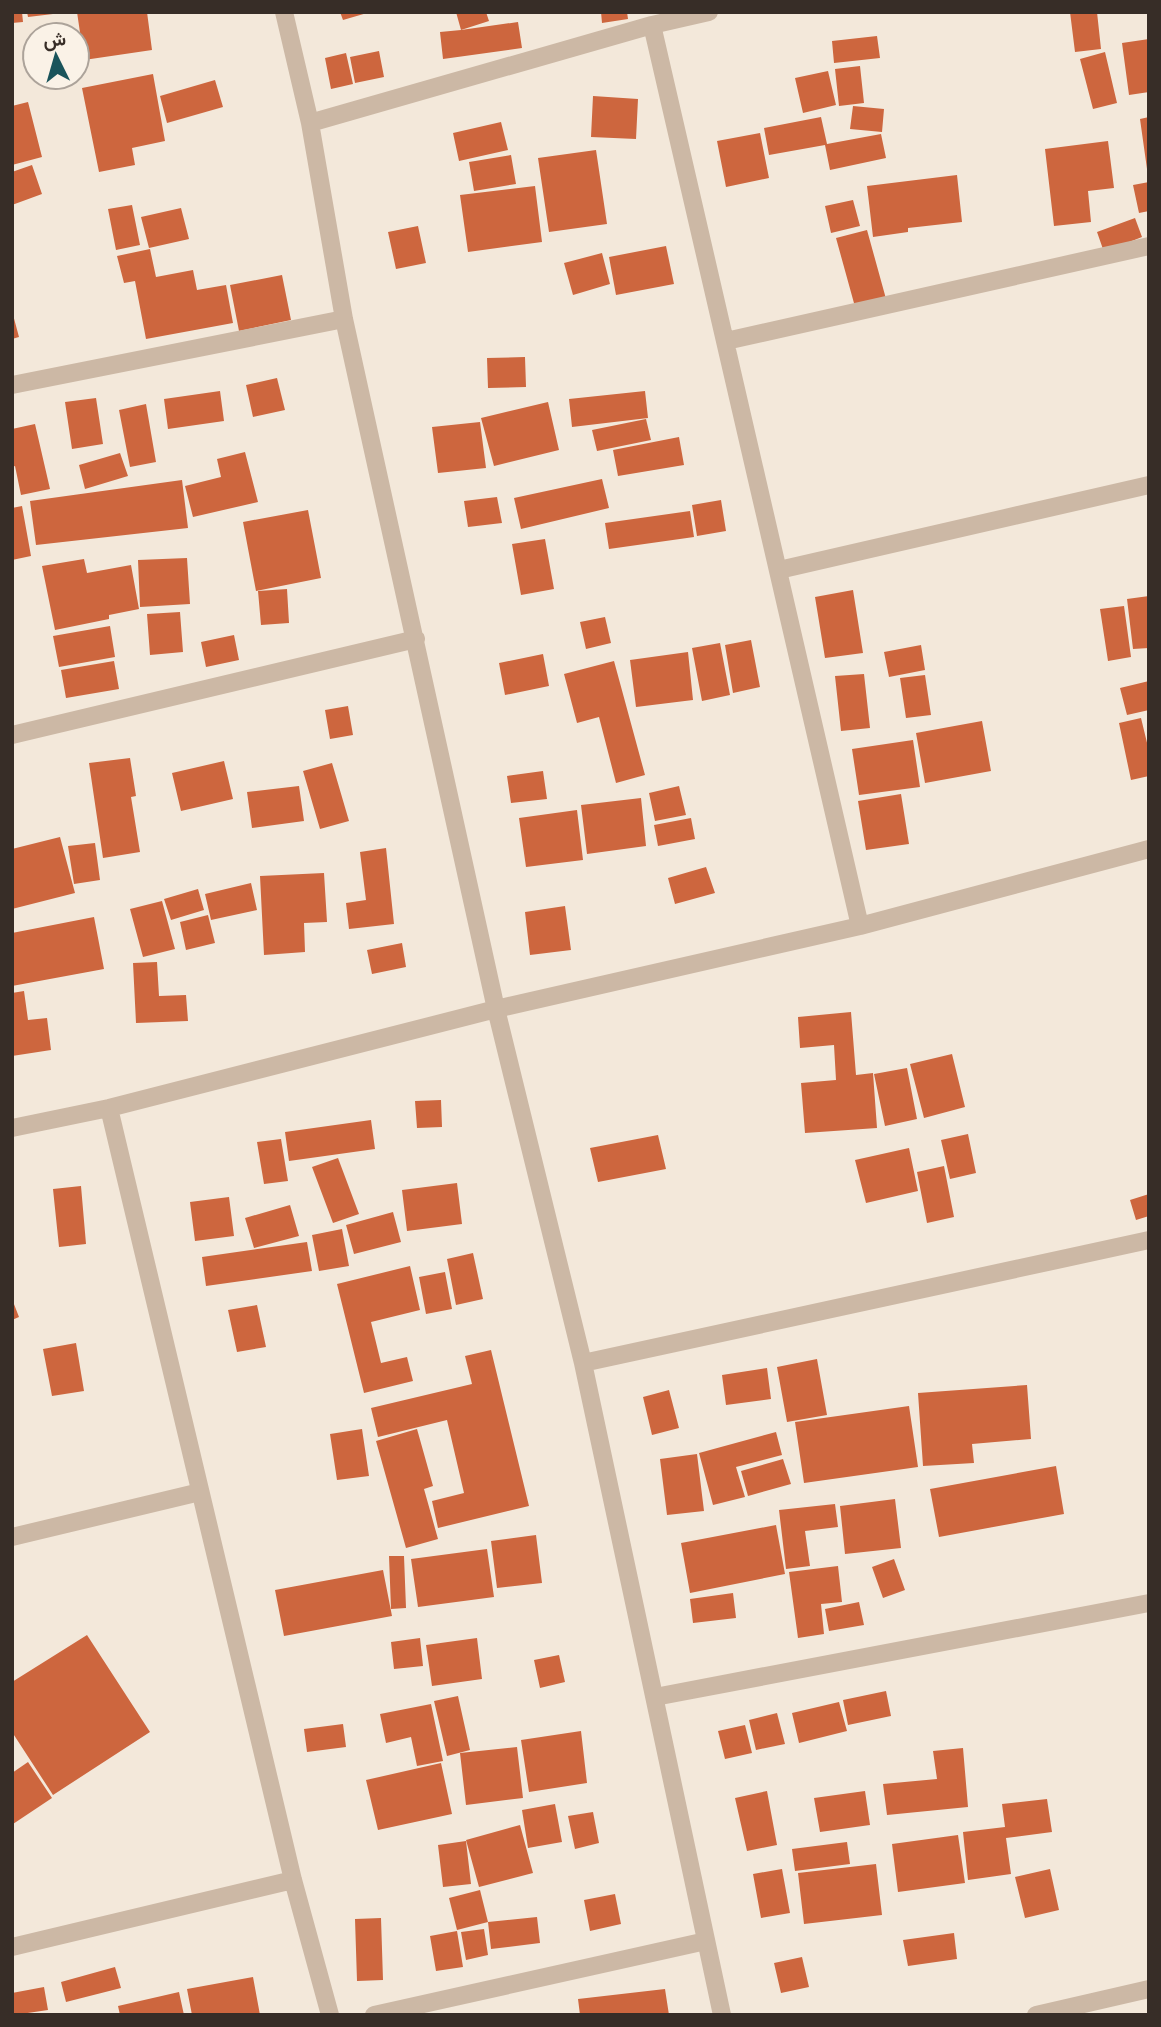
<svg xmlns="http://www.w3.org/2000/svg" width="1161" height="2027" font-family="'PT Sans',Vazirmatn,sans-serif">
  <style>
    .building { fill: #cd663e }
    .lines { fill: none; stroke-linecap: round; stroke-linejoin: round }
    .minor { stroke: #ccb8a5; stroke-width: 18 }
  </style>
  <rect width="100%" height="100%" fill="#f3e8da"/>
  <path class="building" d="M 12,12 L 22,12 L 23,22 L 12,23 Z
    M 27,12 L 52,12 L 53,14 L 28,17 Z
    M 77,12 L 147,12 L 152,50 L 84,60 Z
    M 340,12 L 367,12 L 367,13 L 343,20 Z
    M 456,12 L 486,12 L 489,21 L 461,30 L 518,22 L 522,48 L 443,59 L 440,32 L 461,30 Z
    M 601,12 L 627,12 L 628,19 L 602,23 Z
    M 1070,12 L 1097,12 L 1101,49 L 1075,52 Z
    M 877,36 L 880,58 L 834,63 L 832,41 Z
    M 1149,39 L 1149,92 L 1129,95 L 1122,43 Z
    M 379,51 L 384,77 L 355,83 L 350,57 Z
    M 1105,52 L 1117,103 L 1093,109 L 1080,59 Z
    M 346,53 L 353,84 L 331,89 L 325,58 Z
    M 860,66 L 864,103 L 839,106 L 835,69 Z
    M 828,71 L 836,105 L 803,113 L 795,78 Z
    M 153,74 L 165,141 L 132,148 L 135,165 L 99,172 L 82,88 Z
    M 215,80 L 223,107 L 167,123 L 160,96 Z
    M 593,96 L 638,99 L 636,139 L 591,137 Z
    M 28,102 L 42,157 L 12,165 L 12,106 Z
    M 853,106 L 884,109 L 882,132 L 850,129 Z
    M 821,117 L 827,144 L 881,134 L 886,158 L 830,170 L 825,145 L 769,155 L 764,128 Z
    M 1149,117 L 1149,169 L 1147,169 L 1140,119 Z
    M 501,122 L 508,150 L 459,161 L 453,133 Z
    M 760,133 L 769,178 L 726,187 L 717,141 Z
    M 1108,141 L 1114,188 L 1088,191 L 1091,222 L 1054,226 L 1045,149 Z
    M 596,150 L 607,224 L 549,232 L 538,158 Z
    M 511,155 L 516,184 L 474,191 L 469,162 Z
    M 32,165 L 42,194 L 12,205 L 12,172 Z
    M 957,175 L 962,222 L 908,228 L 908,232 L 873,237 L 867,186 Z
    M 1149,182 L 1149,211 L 1139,213 L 1133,185 Z
    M 535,186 L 542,242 L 468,252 L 460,195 Z
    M 853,200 L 860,226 L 831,233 L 825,206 Z
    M 132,205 L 140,245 L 116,250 L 108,209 Z
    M 181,208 L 189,239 L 149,248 L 141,217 Z
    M 1135,218 L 1142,237 L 1104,252 L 1097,232 Z
    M 418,226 L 426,263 L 396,269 L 388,232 Z
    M 867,230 L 888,306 L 857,314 L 836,238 Z
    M 666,246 L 674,284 L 616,295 L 609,257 Z
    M 150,249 L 156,277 L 193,270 L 197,290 L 226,285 L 233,323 L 146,339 L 135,281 L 124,283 L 117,256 Z
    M 602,253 L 610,284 L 573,295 L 564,263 Z
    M 282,275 L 291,320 L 239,331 L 230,285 Z
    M 12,311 L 19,337 L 12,339 Z
    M 525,357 L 526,387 L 488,388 L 487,358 Z
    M 277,378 L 285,410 L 253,417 L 246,385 Z
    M 220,391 L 224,421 L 168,429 L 164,399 Z
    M 645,391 L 648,418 L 572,427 L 569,399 Z
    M 96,398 L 103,444 L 72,449 L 65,402 Z
    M 548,402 L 559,450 L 494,466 L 481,418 Z
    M 146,404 L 156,462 L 130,467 L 119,410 Z
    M 646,419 L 651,440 L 597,451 L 592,430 Z
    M 480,422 L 486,468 L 438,473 L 432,427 Z
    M 35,424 L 50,489 L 21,495 L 15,466 L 12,467 L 12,429 Z
    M 679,437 L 684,465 L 618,476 L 613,450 Z
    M 245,452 L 258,502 L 193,517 L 185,486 L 221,477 L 217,459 Z
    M 120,453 L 128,476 L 85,489 L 79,465 Z
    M 602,479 L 609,508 L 521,529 L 514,498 Z
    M 182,480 L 188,528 L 36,545 L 30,501 Z
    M 497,497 L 502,523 L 468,527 L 464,501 Z
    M 721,500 L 726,531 L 697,536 L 692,505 Z
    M 22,506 L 31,556 L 12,560 L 12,508 Z
    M 308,510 L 321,578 L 256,591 L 243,522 Z
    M 690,511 L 694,537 L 609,549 L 605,523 Z
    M 545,539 L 554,589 L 521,595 L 512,544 Z
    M 187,558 L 190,604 L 140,607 L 138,560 Z
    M 84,559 L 87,573 L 131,565 L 139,609 L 109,615 L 109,619 L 55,630 L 42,566 Z
    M 287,589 L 289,623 L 261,625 L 258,591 Z
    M 853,590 L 863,653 L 825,658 L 815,597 Z
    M 1149,596 L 1149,648 L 1133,649 L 1127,599 Z
    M 1124,606 L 1131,657 L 1108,661 L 1100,609 Z
    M 180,612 L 183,652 L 150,655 L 147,614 Z
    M 605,617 L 611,643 L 586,649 L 580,622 Z
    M 110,626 L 115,657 L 59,667 L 53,636 Z
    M 234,635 L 239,660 L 206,667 L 201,642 Z
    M 751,640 L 760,687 L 733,693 L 725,645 Z
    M 720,643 L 730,695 L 702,701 L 692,648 Z
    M 921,645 L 925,670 L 889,677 L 884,652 Z
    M 688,652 L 693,700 L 636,707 L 630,660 Z
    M 543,654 L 549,686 L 505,695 L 499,663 Z
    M 114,661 L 119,689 L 66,698 L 61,670 Z
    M 614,661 L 645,775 L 616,783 L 599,717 L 577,723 L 564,674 Z
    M 864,674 L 870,728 L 841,731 L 835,676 Z
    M 925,675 L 931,715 L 906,718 L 900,678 Z
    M 1149,681 L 1149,710 L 1127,715 L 1120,688 Z
    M 348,706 L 353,735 L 330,739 L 325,710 Z
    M 1141,718 L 1149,751 L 1149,776 L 1131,780 L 1119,723 Z
    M 982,721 L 991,771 L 925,783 L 916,733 Z
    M 913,740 L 920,787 L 859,795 L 852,749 Z
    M 130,758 L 136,796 L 131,797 L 140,852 L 103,858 L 89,763 Z
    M 224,761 L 233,799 L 181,811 L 172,773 Z
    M 332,763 L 349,821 L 320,829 L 303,771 Z
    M 543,771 L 547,799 L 511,803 L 507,776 Z
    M 299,786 L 304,821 L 252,828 L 247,792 Z
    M 679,786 L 686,815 L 655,821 L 649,793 Z
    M 901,794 L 909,844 L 866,850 L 858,801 Z
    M 641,798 L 646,846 L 587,854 L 581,805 Z
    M 577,810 L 583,860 L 526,867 L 519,818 Z
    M 691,818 L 695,839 L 658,846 L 654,825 Z
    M 60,837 L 75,893 L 12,909 L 12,849 Z
    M 95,843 L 100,880 L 74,884 L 68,846 Z
    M 386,848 L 394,924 L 349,929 L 346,903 L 366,900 L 360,852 Z
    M 706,867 L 715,893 L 675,904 L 668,878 Z
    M 324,873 L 327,922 L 304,923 L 305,952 L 264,955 L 260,876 Z
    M 251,883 L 257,910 L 211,920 L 205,894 Z
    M 198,889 L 204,910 L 171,920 L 164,899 Z
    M 162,901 L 175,949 L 143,957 L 130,909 Z
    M 565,906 L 571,950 L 530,955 L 525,912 Z
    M 208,915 L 215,943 L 186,950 L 180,922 Z
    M 94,917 L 104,969 L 12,986 L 12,933 Z
    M 402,943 L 406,967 L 372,974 L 367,950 Z
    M 157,962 L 159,996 L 186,995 L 188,1021 L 136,1023 L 133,963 Z
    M 24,991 L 28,1020 L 47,1018 L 51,1050 L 12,1056 L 12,993 Z
    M 851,1012 L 856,1075 L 873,1073 L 877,1128 L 805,1133 L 801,1083 L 836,1080 L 834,1045 L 800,1048 L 798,1017 Z
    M 952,1054 L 965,1107 L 924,1118 L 910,1064 Z
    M 907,1068 L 917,1119 L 885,1126 L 874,1074 Z
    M 441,1100 L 442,1127 L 417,1128 L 415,1101 Z
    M 371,1120 L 375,1149 L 289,1161 L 285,1132 Z
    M 968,1134 L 976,1173 L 950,1179 L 941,1140 Z
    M 658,1135 L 666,1169 L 598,1182 L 590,1148 Z
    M 281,1139 L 288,1181 L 264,1184 L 257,1142 Z
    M 909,1148 L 918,1191 L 866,1203 L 855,1160 Z
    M 338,1158 L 359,1214 L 333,1223 L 312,1167 Z
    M 944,1166 L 954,1217 L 927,1223 L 917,1172 Z
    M 457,1183 L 462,1224 L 407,1231 L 402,1190 Z
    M 81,1186 L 86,1244 L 59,1247 L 53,1189 Z
    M 1149,1194 L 1149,1216 L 1136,1220 L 1130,1200 Z
    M 229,1197 L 234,1236 L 195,1241 L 190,1202 Z
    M 290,1205 L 299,1236 L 254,1248 L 245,1218 Z
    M 393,1212 L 401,1242 L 354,1254 L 346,1225 Z
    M 342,1229 L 349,1266 L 319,1271 L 312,1235 Z
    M 307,1242 L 312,1271 L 206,1286 L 202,1257 Z
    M 473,1253 L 483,1299 L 456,1305 L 447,1259 Z
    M 410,1266 L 420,1310 L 371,1322 L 381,1363 L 407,1357 L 413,1381 L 364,1393 L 337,1284 Z
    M 445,1272 L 452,1309 L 426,1314 L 419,1277 Z
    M 12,1299 L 19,1317 L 12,1320 Z
    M 257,1305 L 266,1347 L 237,1352 L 228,1310 Z
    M 76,1343 L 84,1391 L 52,1396 L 43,1349 Z
    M 491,1350 L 529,1506 L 438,1528 L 432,1501 L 464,1493 L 447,1420 L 378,1437 L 371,1408 L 472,1384 L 465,1356 Z
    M 817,1359 L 827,1415 L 787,1422 L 777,1367 Z
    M 767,1368 L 771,1399 L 726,1405 L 722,1375 Z
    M 1027,1385 L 1031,1439 L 972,1444 L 974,1463 L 923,1466 L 918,1393 Z
    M 669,1390 L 679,1428 L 652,1435 L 643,1397 Z
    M 909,1406 L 918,1467 L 804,1483 L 795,1422 Z
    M 362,1429 L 369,1476 L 337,1480 L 330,1434 Z
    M 417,1429 L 433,1486 L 424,1489 L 438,1539 L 406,1548 L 376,1441 Z
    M 776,1432 L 782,1455 L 736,1467 L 745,1497 L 713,1505 L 699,1453 Z
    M 697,1454 L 704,1511 L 667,1515 L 660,1459 Z
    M 783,1459 L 791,1484 L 748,1496 L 741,1471 Z
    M 1056,1466 L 1064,1514 L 939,1537 L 930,1489 Z
    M 895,1499 L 901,1548 L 845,1554 L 840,1506 Z
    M 835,1504 L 838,1527 L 805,1531 L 810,1566 L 786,1569 L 779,1510 Z
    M 776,1525 L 785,1574 L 690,1593 L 681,1543 Z
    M 536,1535 L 542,1583 L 497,1588 L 491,1541 Z
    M 487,1549 L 494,1597 L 418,1607 L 411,1559 Z
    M 389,1556 L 404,1556 L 406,1608 L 391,1609 Z
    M 894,1559 L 905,1590 L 883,1598 L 872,1567 Z
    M 838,1566 L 842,1602 L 821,1604 L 824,1634 L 798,1638 L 789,1572 Z
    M 383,1570 L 392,1616 L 284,1636 L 275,1590 Z
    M 733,1593 L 736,1618 L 693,1623 L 690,1599 Z
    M 859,1602 L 864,1625 L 829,1631 L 825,1609 Z
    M 87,1635 L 150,1732 L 53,1795 L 12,1732 L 12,1682 Z
    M 420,1638 L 423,1666 L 394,1669 L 391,1642 Z
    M 477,1638 L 482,1679 L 432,1686 L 426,1645 Z
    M 559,1655 L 565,1682 L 540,1688 L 534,1660 Z
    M 886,1691 L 891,1716 L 848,1725 L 843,1700 Z
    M 458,1696 L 470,1750 L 447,1756 L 434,1701 Z
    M 839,1702 L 847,1731 L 799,1743 L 792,1713 Z
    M 431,1704 L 443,1761 L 417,1766 L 411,1737 L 386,1743 L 380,1714 Z
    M 777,1713 L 785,1744 L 756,1750 L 749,1720 Z
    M 343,1724 L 346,1747 L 307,1752 L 304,1729 Z
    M 745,1725 L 752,1753 L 725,1759 L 718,1731 Z
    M 581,1731 L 587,1783 L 529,1792 L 521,1740 Z
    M 517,1747 L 523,1798 L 466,1805 L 460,1753 Z
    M 963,1748 L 968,1807 L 887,1815 L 883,1784 L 937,1779 L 933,1751 Z
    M 28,1762 L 52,1798 L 13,1824 L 12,1773 Z
    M 441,1763 L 452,1814 L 378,1830 L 366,1780 Z
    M 767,1791 L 777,1845 L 747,1851 L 735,1798 Z
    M 865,1791 L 870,1825 L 820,1832 L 814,1798 Z
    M 1047,1799 L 1052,1832 L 1006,1838 L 1011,1874 L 968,1880 L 963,1832 L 1005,1827 L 1002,1804 Z
    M 555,1804 L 562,1842 L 528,1848 L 522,1810 Z
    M 593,1812 L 599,1843 L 575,1849 L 568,1816 Z
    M 520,1825 L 533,1873 L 479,1887 L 466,1840 Z
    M 958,1835 L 965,1883 L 898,1892 L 892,1844 Z
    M 466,1841 L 471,1884 L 443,1887 L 438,1845 Z
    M 847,1842 L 850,1864 L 795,1871 L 792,1849 Z
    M 876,1864 L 882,1915 L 804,1924 L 798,1873 Z
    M 782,1869 L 790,1913 L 761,1918 L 753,1874 Z
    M 1050,1869 L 1059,1910 L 1025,1918 L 1015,1877 Z
    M 480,1890 L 488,1922 L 457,1930 L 449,1898 Z
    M 615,1894 L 621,1924 L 590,1931 L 584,1900 Z
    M 537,1917 L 540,1943 L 491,1949 L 488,1922 Z
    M 381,1918 L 383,1980 L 357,1981 L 355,1919 Z
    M 484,1929 L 488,1955 L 466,1960 L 461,1932 Z
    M 457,1931 L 463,1967 L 436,1971 L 430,1936 Z
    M 954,1933 L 957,1959 L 908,1966 L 903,1940 Z
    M 802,1957 L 809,1987 L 781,1993 L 774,1963 Z
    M 115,1967 L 121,1988 L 66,2002 L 61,1982 Z
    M 253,1977 L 260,2015 L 192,2015 L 187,1989 Z
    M 44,1987 L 48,2010 L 14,2015 L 12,1993 Z
    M 665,1989 L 669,2015 L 580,2015 L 578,1999 Z
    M 179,1992 L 184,2015 L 120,2015 L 118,2006 Z"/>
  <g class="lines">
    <path class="minor" d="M 284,12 L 310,123 L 344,319 L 496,1009 L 583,1363 L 722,2015
      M 652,25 L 860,926
      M 310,123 L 652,25 L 709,12
      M 726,341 L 1149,246
      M 12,385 L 344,319
      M 779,570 L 1149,485
      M 12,735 L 416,639
      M 109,1108 L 293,1880 L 330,2015
      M 12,1128 L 109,1108 L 496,1009 L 860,926 L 1149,849
      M 583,1363 L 1149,1240
      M 12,1537 L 200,1492
      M 655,1697 L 1149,1603
      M 12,1947 L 293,1880
      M 374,2015 L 706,1941
      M 1036,2015 L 1149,1989"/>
  </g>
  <rect width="1161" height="2027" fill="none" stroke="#372d27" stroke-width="28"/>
  <g transform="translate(56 56) rotate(355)"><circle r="33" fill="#faf2e7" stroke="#aca39a" stroke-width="2"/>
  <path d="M0-5L12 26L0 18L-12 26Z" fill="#1a545b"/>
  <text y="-10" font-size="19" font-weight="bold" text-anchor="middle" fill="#372d27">ش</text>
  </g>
</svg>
